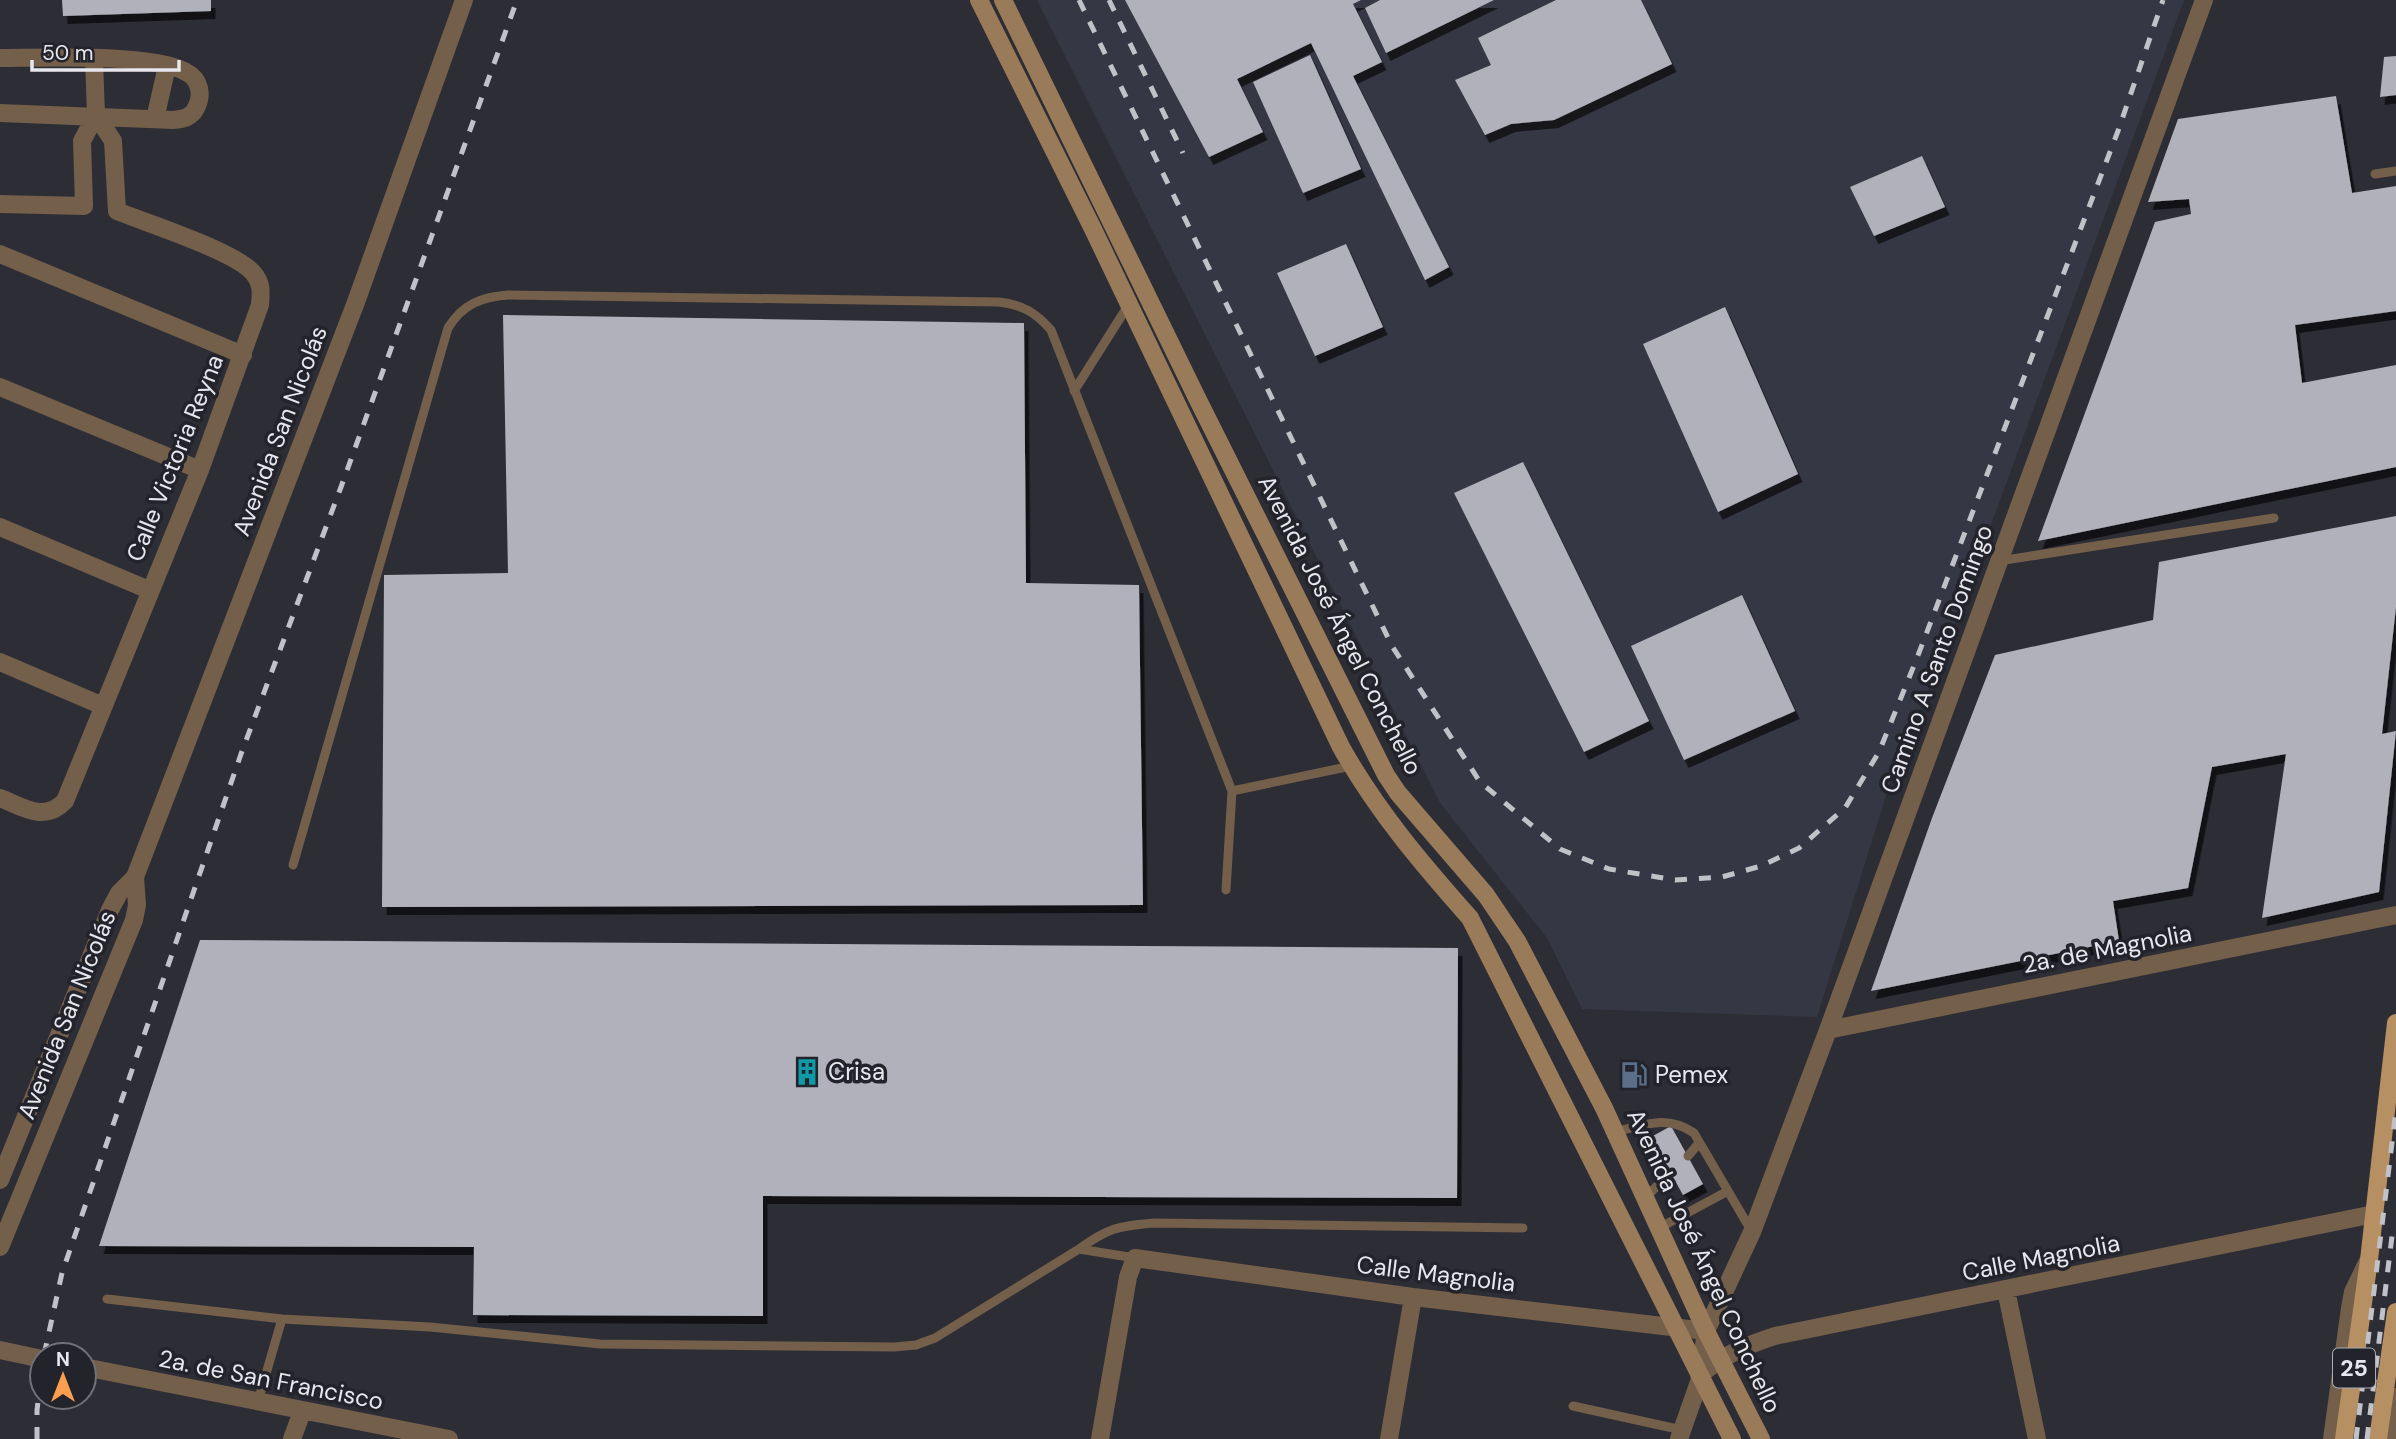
<svg xmlns="http://www.w3.org/2000/svg" width="2396" height="1439" font-family="'DM Sans',sans-serif">
  <style>
    .built { fill: #363744 }
    .building { fill: #b1b1bc; filter: url(#shadow) }
    .lines { fill: none; stroke-linecap: round; stroke-linejoin: round }
    .service { stroke: #735f4a; stroke-width: 9 }
    .minor { stroke: #735f4a; stroke-width: 18 }
    .tertiary { stroke: #735f4a; stroke-width: 18 }
    .secondary { stroke: #997a59; stroke-width: 18 }
    .primary { stroke: #b68f63; stroke-width: 18 }
    .rail { stroke: #c1c1c8; stroke-width: 5; stroke-dasharray: 12 12; stroke-linecap: butt }
    .labels { text-anchor: middle; stroke-width: 7; stroke-linejoin: round; paint-order: stroke }
    .shield { fill: #23232b; stroke: #acacb3; stroke-width: 2 }
    .shield-label { font-size: 23px; font-weight: bold; fill: #e7e7ed }
    .street-label { font-size: 24px; fill: #e7e7ed; stroke: #23232b }
    .poi-label { font-size: 24px; fill: #e7e7ed; stroke: #23232b; text-anchor: start }
  </style>
  <defs>
    <filter id="shadow"><feDropShadow dx="4.5" dy="8" stdDeviation="0" flood-color="#0009"/></filter>
  </defs>
  <rect width="100%" height="100%" fill="#2d2d36"/>
  <path class="built" d="M 1037,0 L 2184,0 L 1946,647 L 1891,780 L 1817,1017 L 1582,1009 L 1547,938 L 1440,803 Z"/>
  <path class="building" d="M 62,0 L 211,0 L 211,11 L 63,16 Z
    M 1125,0 L 1361,0 L 1353,4 L 1382,62 L 1353,76 L 1449,267 L 1425,280 L 1311,43 L 1237,79 L 1263,132 L 1209,157 Z
    M 1380,0 L 1494,0 L 1386,53 L 1365,8 Z
    M 1556,0 L 1641,0 L 1672,64 L 1554,120 L 1511,124 L 1485,135 L 1455,80 L 1491,65 L 1478,38 Z
    M 1310,55 L 1361,169 L 1303,193 L 1253,82 Z
    M 2396,56 L 2396,95 L 2380,97 L 2384,57 Z
    M 2336,96 L 2352,193 L 2396,186 L 2396,311 L 2295,325 L 2302,383 L 2396,365 L 2396,467 L 2038,541 L 2155,222 L 2191,214 L 2189,199 L 2148,202 L 2178,119 Z
    M 1922,156 L 1945,207 L 1874,236 L 1850,187 Z
    M 1346,244 L 1383,327 L 1315,356 L 1277,273 Z
    M 1725,307 L 1798,474 L 1718,512 L 1643,344 Z
    M 503,315 L 1024,323 L 1026,583 L 1139,585 L 1143,905 L 382,907 L 384,575 L 508,573 Z
    M 1523,462 L 1649,721 L 1584,752 L 1454,493 Z
    M 2396,516 L 2396,607 L 2382,734 L 2396,731 L 2379,892 L 2262,918 L 2286,754 L 2212,767 L 2188,888 L 2113,901 L 2119,941 L 1871,991 L 1932,818 L 1995,655 L 2153,620 L 2159,562 Z
    M 1742,595 L 1795,711 L 1684,760 L 1631,646 Z
    M 200,940 L 1458,948 L 1457,1198 L 763,1196 L 763,1316 L 473,1315 L 474,1247 L 99,1246 Z
    M 1671,1126 L 1703,1184 L 1683,1195 L 1651,1137 Z"/>
  <g class="lines">
    <path class="service" d="M 2375,174 L 2396,171
      M 1074,391 L 1129,304
      M 1999,561 L 2274,518
      M 1232,791 L 1351,766
      M 293,865 L 448,328 C 463,304 481,297 508,295 L 999,302 C 1023,305 1035,312 1051,330 L 1232,791 L 1226,890
      M 1615,1132 C 1644,1125 1667,1114 1694,1133 L 1752,1232
      M 1688,1156 L 1699,1143
      M 1645,1198 L 1671,1172
      M 1659,1228 L 1728,1191
      M 1079,1249 C 1108,1228 1118,1226 1154,1223 L 1523,1228
      M 107,1299 L 282,1319
      M 258,1401 L 282,1319 L 430,1327 L 600,1344 L 894,1347 L 916,1345 L 935,1338 L 1079,1249 L 1135,1258
      M 1573,1406 L 1682,1430"/>
    <path class="minor" d="M 0,58 C 43,58 151,53 186,72 C 200,79 203,95 196,108 C 191,118 183,119 173,120 L 0,113
      M 94,59 L 96,115
      M 155,119 L 167,66
      M 0,204 L 84,206 L 82,141 L 96,115
      M 0,254 L 243,355
      M 0,387 L 200,470
      M 0,527 L 149,590
      M 0,662 L 103,706
      M 0,798 C 23,807 44,823 65,801 L 200,470 L 260,305 C 261,293 262,283 254,274 C 238,252 146,223 117,211 L 113,141 L 96,115
      M 1828,1030 L 2396,915
      M 2006,1290 L 2037,1439
      M 0,1350 L 42,1359
      M 84,1367 L 449,1439
      M 1700,1375 C 1723,1355 1747,1345 1775,1336 L 2374,1214
      M 292,1439 L 302,1412
      M 1100,1439 L 1128,1277 L 1135,1258 L 1413,1297 L 1706,1331 L 1752,1232 L 1828,1030 L 2204,0
      M 1389,1439 L 1413,1297"/>
    <path class="tertiary" d="M 0,1180 L 110,910 L 119,893 L 135,877 L 356,302 L 464,0
      M 0,1247 L 134,920 L 137,905 L 135,877
      M 1679,1439 L 1699,1382 L 1706,1331
      M 2332,1439 L 2350,1308 L 2353,1292 L 2367,1263
      M 2391,1439 L 2396,1397"/>
    <path class="secondary" d="M 979,0 L 1093,229 L 1341,747 C 1377,811 1422,864 1470,918 L 1732,1439
      M 1003,0 L 1198,400 L 1386,775 L 1398,793 L 1486,895 L 1517,941 L 1604,1108 L 1706,1331 L 1761,1439"/>
    <path class="primary" d="M 2344,1439 L 2369,1260 L 2396,1023
      M 2378,1439 L 2396,1312"/>
    <path class="rail" d="M 1079,0 L 1392,646 L 1480,782 L 1560,849 L 1609,869 L 1675,880 L 1722,877 L 1761,866 L 1799,848 L 1845,808 L 1879,752 L 1917,658 L 2118,131 L 2163,0
      M 1109,0 L 1183,153
      M 44,1355 L 62,1273 L 241,754 L 341,487 L 517,0
      M 37,1439 L 37,1410 L 42,1371
      M 2356,1439 L 2396,1110
      M 2367,1439 L 2393,1228"/>
  </g>
  <defs>
    <symbol id="building-bare" viewBox="-9 -9 18 18"><path d="M-4-6H4V6H1V3H-1V6H-4ZM-2.5-4.3h1.7v1.8h-1.7ZM.8-4.3h1.7v1.8H.8ZM-2.5-1h1.7V.8h-1.7ZM.8-1h1.7V.8H.8Z" fill="#0f9aa8" stroke="#23232b" stroke-width="2.5" paint-order="stroke"/></symbol>
    <symbol id="fuel-bare" viewBox="-9 -9 18 18"><path d="M-5.5-6h7V0h2V4h1.3V-2.5L3-4.5l.8-.8L6-3V5H2.5V1h-1V6h-7ZM-4.2-4.7v3.2H.2V-4.7Z" fill="#5c6f8a" stroke="#23232b" stroke-width="2.5" paint-order="stroke"/></symbol>
  </defs>
  <g fill-rule="evenodd">
    <use href="#building-bare" x="788" y="1053" width="38" height="38"/>
    <use href="#fuel-bare" x="1615" y="1056" width="38" height="38"/>
  </g>
  <g class="labels">
    <rect class="shield" x="2333" y="1348.5" width="42" height="39" rx="5"/>
    <g class="shield-label">
      <text x="2354" y="1376">25</text>
    </g>
    <g class="street-label">
      <text transform="translate(280 431) rotate(-69)" y="8">Avenida San Nicolás</text>
      <text transform="translate(175 458) rotate(-68)" y="8">Calle Victoria Reyna</text>
      <text transform="translate(1340 625) rotate(63)" y="8">Avenida José Ángel Conchello</text>
      <text transform="translate(1937 659) rotate(-70)" y="8">Camino A Santo Domingo</text>
      <text transform="translate(2107 949) rotate(-11)" y="8">2a. de Magnolia</text>
      <text transform="translate(67 1015) rotate(-68)" y="8">Avenida San Nicolás</text>
      <text transform="translate(2041 1258) rotate(-11)" y="8">Calle Magnolia</text>
      <text transform="translate(1704 1261) rotate(65)" y="8">Avenida José Ángel Conchello</text>
      <text transform="translate(1436 1274) rotate(7)" y="8">Calle Magnolia</text>
      <text transform="translate(271 1380) rotate(11)" y="8">2a. de San Francisco</text>
    </g>
    <g class="poi-label">
      <text x="828" y="1080">Crisa</text>
      <text x="1655" y="1083">Pemex</text>
    </g>
  </g>
  <g transform="translate(63 1376)"><circle r="33" fill="#23232b" stroke="#717179" stroke-width="2"/>
  <path d="M0-5L12 26L0 18L-12 26Z" fill="#fb9e51"/>
  <text y="-10" font-size="19" font-weight="bold" text-anchor="middle" fill="#e7e7ed">N</text>
  </g>
  <path d="M32 60v10h147v-10" fill="none" stroke="#e7e7ed" stroke-width="3.5"/>
  <text x="42" y="60" font-size="21" fill="#e7e7ed" stroke="#23232b" stroke-width="5" paint-order="stroke">50 m</text>
</svg>
